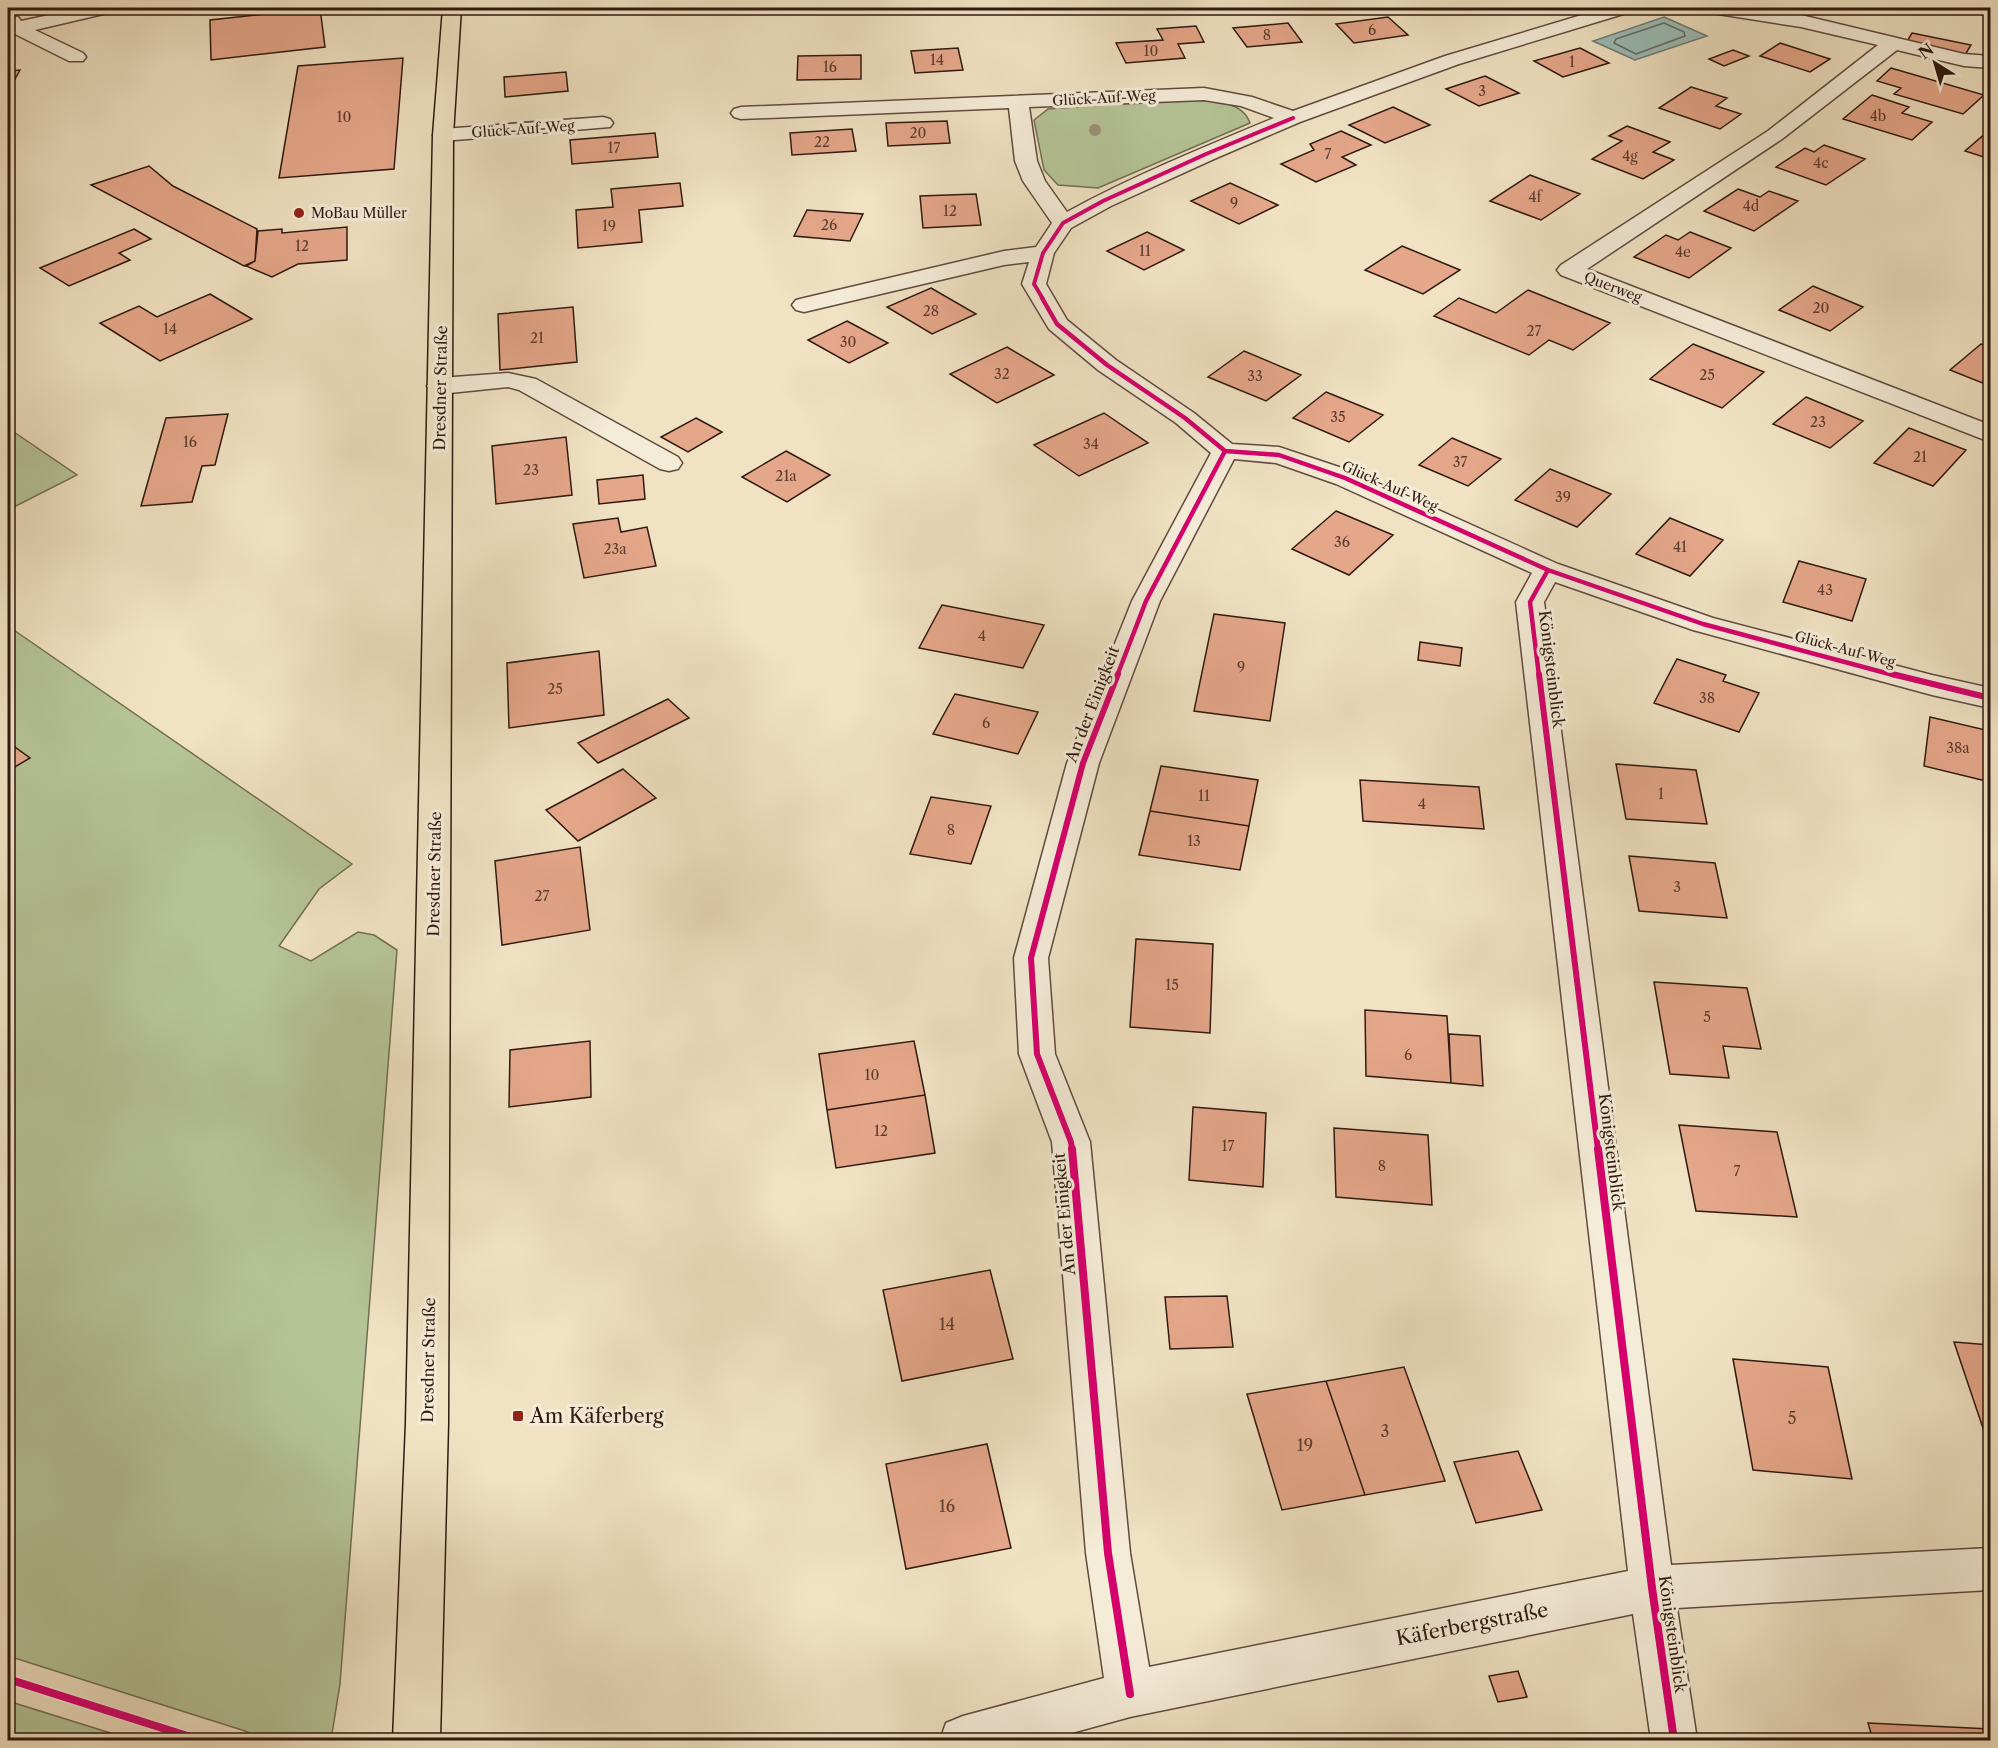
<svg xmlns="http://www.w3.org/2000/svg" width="1998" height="1748" font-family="'Libre Caslon Text',serif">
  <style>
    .green { fill: #b5c497; stroke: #726e54; stroke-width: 1.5 }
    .water { fill: #9bbdb8; stroke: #707b75; stroke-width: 1.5 }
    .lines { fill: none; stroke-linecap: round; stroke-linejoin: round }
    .shore { stroke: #666b64; stroke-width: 1.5 }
    .building { fill: #e5a78a; stroke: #301910; stroke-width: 1.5 }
    .minor-casing { stroke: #604b3d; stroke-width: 3 }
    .major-casing { stroke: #301910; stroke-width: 3 }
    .minor { fill: #f5ecd8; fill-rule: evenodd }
    .major { fill: #f0e2c3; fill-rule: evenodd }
    .cycleway-far3-casing { stroke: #f5ecd8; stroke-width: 6 }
    .cycleway-far2-casing { stroke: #f5ecd8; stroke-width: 8 }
    .cycleway-far1-casing { stroke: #f5ecd8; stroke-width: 10 }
    .cycleway-casing { stroke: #f5ecd8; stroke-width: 11 }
    .cycleway-far3 { stroke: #d6006c; stroke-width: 4 }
    .cycleway-far2 { stroke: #d6006c; stroke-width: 4.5 }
    .cycleway-far1 { stroke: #d6006c; stroke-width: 6 }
    .cycleway { stroke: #d6006c; stroke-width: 8 }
    .tree { fill: #9c9077 }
    .poi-dot { fill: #8f2418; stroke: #f5ecd8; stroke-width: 2 }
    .labels { text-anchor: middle; stroke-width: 6; stroke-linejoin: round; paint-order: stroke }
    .number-label { font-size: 14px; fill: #5d3c2e }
    .far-street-label { font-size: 14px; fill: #301910; stroke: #f5ecd8 }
    .far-poi-label { font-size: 14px; fill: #301910; stroke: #f5ecd8; text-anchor: start }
    .street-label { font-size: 16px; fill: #301910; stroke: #f5ecd8 }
    .near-number-label { font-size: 16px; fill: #5d3c2e }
    .near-poi-label { font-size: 20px; fill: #301910; stroke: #f5ecd8; text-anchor: start }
    .near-street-label { font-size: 20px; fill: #301910; stroke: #f5ecd8 }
  </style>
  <rect width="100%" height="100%" fill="#f0e2c3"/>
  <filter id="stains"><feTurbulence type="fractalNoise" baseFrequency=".00333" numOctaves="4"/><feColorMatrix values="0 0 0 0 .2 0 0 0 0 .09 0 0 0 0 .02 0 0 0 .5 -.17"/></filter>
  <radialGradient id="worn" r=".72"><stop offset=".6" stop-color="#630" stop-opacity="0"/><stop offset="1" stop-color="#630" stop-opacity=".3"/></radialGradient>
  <path class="green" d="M 1187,99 C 1208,101 1242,99 1250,123 L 1098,188 L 1058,185 L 1044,170 L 1034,120 L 1048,109 Z
    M 8,428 L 77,475 L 8,510 Z
    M 8,626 L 352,864 L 319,889 L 279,946 L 311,961 L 358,932 L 374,935 L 397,950 L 340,1684 L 331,1740 L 266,1740 L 245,1731 L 8,1656 Z
    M 8,1701 L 133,1740 L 8,1740 Z"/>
  <path class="water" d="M 1664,17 L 1707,36 L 1635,60 L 1593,41 Z"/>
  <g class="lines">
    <path class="shore" d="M 1664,23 L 1684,32 L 1685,36 L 1636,54 L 1614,43 L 1616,39 Z"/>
  </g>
  <path class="building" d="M 320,8 L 325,47 L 211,60 L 210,20 Z
    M 1388,17 L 1408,35 L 1354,43 L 1336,24 Z
    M 1288,23 L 1302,42 L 1247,47 L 1233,28 Z
    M 1196,26 L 1204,42 L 1178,44 L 1185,58 L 1126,63 L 1116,43 L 1163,40 L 1157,29 Z
    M 1912,33 L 1971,45 L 1965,55 L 1906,43 Z
    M 1780,43 L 1830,59 L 1810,72 L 1760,56 Z
    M 958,48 L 963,70 L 915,73 L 911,51 Z
    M 1580,48 L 1609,63 L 1563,77 L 1534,61 Z
    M 1733,50 L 1749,56 L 1724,66 L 1709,59 Z
    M 861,55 L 861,79 L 797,80 L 798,56 Z
    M 403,58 L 394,169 L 279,178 L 298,66 Z
    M 1891,68 L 1984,95 L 1963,114 L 1894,94 L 1901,88 L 1877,81 Z
    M 20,70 L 8,92 L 8,71 Z
    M 566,72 L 568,91 L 505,97 L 504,77 Z
    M 1485,76 L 1519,93 L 1479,106 L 1446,89 Z
    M 1691,87 L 1727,98 L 1716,106 L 1741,114 L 1720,129 L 1659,108 Z
    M 1872,95 L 1909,107 L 1902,113 L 1932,122 L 1912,140 L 1843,119 Z
    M 1393,107 L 1430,125 L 1385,143 L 1349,125 Z
    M 947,121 L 950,143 L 888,146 L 886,123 Z
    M 1627,126 L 1670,142 L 1653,152 L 1674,160 L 1643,179 L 1592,159 L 1622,141 L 1609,136 Z
    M 852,129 L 856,151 L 792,155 L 790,133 Z
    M 1341,131 L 1371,145 L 1342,157 L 1356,165 L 1316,182 L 1281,164 L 1314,150 L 1310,144 Z
    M 655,133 L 658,157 L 572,164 L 570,140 Z
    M 1986,133 L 1990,135 L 1990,159 L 1965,151 Z
    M 1824,145 L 1865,159 L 1826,185 L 1776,167 L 1805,148 L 1814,152 Z
    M 149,166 L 173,186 L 257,229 L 255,261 L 244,266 L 91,185 Z
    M 1530,175 L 1580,194 L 1541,220 L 1490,201 Z
    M 680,183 L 683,206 L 639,210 L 642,242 L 578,248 L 576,210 L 613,207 L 611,189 Z
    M 1230,183 L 1278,205 L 1239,224 L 1191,201 Z
    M 1738,189 L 1760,197 L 1769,191 L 1798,201 L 1754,231 L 1704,211 Z
    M 976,194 L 981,225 L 923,228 L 920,196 Z
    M 807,210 L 863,214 L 850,241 L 794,236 Z
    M 347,227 L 347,260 L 298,264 L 272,277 L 246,266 L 255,261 L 258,231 L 282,229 L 282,233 Z
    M 134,229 L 151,239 L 119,253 L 130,260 L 69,286 L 40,268 Z
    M 1147,232 L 1184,250 L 1144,270 L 1107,251 Z
    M 1690,232 L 1731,248 L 1689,278 L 1634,257 L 1666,235 L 1678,240 Z
    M 1402,246 L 1460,270 L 1423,294 L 1365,270 Z
    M 1813,286 L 1863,307 L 1830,331 L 1779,310 Z
    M 931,288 L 976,314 L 932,334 L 887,307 Z
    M 1528,290 L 1610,323 L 1573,350 L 1549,340 L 1529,355 L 1434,316 L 1459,298 L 1496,313 Z
    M 210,294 L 252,319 L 160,361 L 100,323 L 139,306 L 157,317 Z
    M 573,307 L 577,362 L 500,370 L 498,314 Z
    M 847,321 L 888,343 L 849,363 L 808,340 Z
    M 1693,344 L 1764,372 L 1722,408 L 1650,379 Z
    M 1981,344 L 1990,347 L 1990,386 L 1950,370 Z
    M 1007,347 L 1054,375 L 997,403 L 950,374 Z
    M 1244,351 L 1301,375 L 1266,401 L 1208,377 Z
    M 1326,392 L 1383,415 L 1349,442 L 1293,418 Z
    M 1806,397 L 1863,421 L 1830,448 L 1773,424 Z
    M 1104,413 L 1148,443 L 1079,476 L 1034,445 Z
    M 228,414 L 215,465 L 202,466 L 192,502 L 141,506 L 166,418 Z
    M 696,418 L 722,432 L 688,452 L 661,437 Z
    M 1909,428 L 1966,450 L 1933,486 L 1874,463 Z
    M 566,437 L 572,495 L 496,504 L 492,446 Z
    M 1452,438 L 1501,459 L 1468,486 L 1419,465 Z
    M 786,451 L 830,475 L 787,502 L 742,477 Z
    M 1550,469 L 1611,494 L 1577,527 L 1515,500 Z
    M 643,475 L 645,499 L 599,504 L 597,480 Z
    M 1336,511 L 1393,535 L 1349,575 L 1292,549 Z
    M 618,518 L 621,532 L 647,527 L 656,566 L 584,578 L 573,524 Z
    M 1670,518 L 1723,540 L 1690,576 L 1636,554 Z
    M 1799,561 L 1866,579 L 1852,621 L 1783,602 Z
    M 942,605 L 1044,625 L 1023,668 L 919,648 Z
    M 1214,614 L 1285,623 L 1270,721 L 1194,711 Z
    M 1420,642 L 1462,648 L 1460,666 L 1418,660 Z
    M 599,651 L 604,715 L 509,728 L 507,663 Z
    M 1677,659 L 1726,675 L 1723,681 L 1759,693 L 1739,732 L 1654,703 Z
    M 955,694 L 1038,712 L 1018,754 L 933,734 Z
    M 668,699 L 689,718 L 598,763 L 578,743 Z
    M 1930,717 L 1990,731 L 1990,782 L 1924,766 Z
    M 8,742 L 30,758 L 8,771 Z
    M 1616,764 L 1696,770 L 1707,824 L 1626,819 Z
    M 1161,766 L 1258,780 L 1249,826 L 1150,811 Z
    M 623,769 L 656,798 L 578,841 L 546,810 Z
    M 1360,780 L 1479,787 L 1484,829 L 1363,821 Z
    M 931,797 L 991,806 L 971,864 L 910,854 Z
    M 1150,811 L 1249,826 L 1240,870 L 1139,855 Z
    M 580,847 L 590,930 L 502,945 L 495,861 Z
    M 1629,856 L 1715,863 L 1727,918 L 1639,911 Z
    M 1136,939 L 1213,944 L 1210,1033 L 1130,1027 Z
    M 1654,982 L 1747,988 L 1761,1049 L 1723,1046 L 1729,1078 L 1670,1074 Z
    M 1365,1010 L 1447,1016 L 1451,1083 L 1366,1076 Z
    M 1449,1034 L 1480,1036 L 1483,1086 L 1451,1083 Z
    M 590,1041 L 591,1097 L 509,1107 L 510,1050 Z
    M 914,1041 L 925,1095 L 827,1110 L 819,1054 Z
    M 925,1095 L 935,1153 L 836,1168 L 827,1110 Z
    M 1193,1107 L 1266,1113 L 1263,1187 L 1189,1180 Z
    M 1679,1125 L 1777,1132 L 1797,1217 L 1696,1211 Z
    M 1334,1128 L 1428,1135 L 1432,1205 L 1336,1197 Z
    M 990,1270 L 1013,1359 L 902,1381 L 883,1290 Z
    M 1227,1296 L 1233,1347 L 1170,1349 L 1165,1297 Z
    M 1954,1342 L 1990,1345 L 1990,1449 Z
    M 1733,1359 L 1828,1367 L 1852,1479 L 1753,1470 Z
    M 1404,1367 L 1445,1481 L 1365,1495 L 1326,1381 Z
    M 1326,1381 L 1365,1495 L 1282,1510 L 1247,1394 Z
    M 987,1444 L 1011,1548 L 906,1569 L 886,1464 Z
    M 1518,1451 L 1542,1510 L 1476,1523 L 1454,1462 Z
    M 1518,1671 L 1527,1697 L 1498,1702 L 1489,1676 Z
    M 1868,1723 L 1990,1729 L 1990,1740 L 1873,1740 Z"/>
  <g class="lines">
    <defs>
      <path id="minor" d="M 82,8 L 114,8 L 112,12 L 35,30 L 83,53 L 86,57 L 83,61 L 69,61 L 15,34 L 8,36 L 8,16 L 18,17 L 21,21 Z
        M 1605,8 L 1632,8 L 1630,12 L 1459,64 L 1300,122 L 1214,159 L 1111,206 L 1071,228 L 1054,253 L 1046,284 L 1067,320 L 1116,360 L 1194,413 L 1232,444 L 1279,447 L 1354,472 L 1558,564 L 1713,618 L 1932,675 L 1990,688 L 1990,708 L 1932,695 L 1693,630 L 1555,582 L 1544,602 L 1671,1565 L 1990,1548 L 1990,1590 L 1677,1608 L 1697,1740 L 1651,1740 L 1633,1614 L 1130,1717 L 1046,1740 L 940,1740 L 946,1723 L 963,1716 L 1104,1678 L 1086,1553 L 1052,1142 L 1019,1054 L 1014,958 L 1067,763 L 1132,601 L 1211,453 L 1176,423 L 1098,370 L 1049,329 L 1022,284 L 1029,262 L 1004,265 L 804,312 L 796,310 L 792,305 L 796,300 L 804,298 L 1004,251 L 1036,247 L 1052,223 L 1023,181 L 1015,161 L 1009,108 L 741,119 L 734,117 L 731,113 L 734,109 L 741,107 L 1204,88 L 1252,97 L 1293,111 L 1445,56 ZM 1204,100 L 1241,106 L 1274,118 C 1204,147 1133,176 1067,212 L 1045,181 L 1037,161 L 1029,107 ZM 1234,459 L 1276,463 L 1336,484 L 1532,573 L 1516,602 L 1628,1571 L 1149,1667 L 1130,1553 L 1090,1142 L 1055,1054 L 1048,958 L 1099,763 L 1160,601 Z
        M 1709,8 L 1751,8 L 1801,15 L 1964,54 L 1990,56 L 1990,68 L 1964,66 L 1897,50 L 1782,139 L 1587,269 L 1990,425 L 1990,442 L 1561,275 L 1557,270 L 1561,265 L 1768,131 L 1878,45 L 1801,27 L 1718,14 L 1711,12 Z
        M 603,117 L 610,119 L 613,123 L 610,127 L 443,141 L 436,139 L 433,135 L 436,131 L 443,129 Z
        M 508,373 L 536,379 L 678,457 L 682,463 L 678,469 L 669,471 L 660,469 L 519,390 L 508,387 L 440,394 L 431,391 L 427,386 L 431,381 L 440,378 Z"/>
      <path id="major" d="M 443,8 L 461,8 L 453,135 L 448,1423 L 440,1740 L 393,1740 L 406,1423 L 433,135 Z"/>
    </defs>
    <use href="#minor" class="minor-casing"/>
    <use href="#major" class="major-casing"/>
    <use href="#minor" class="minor"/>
    <use href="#major" class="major"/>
    <defs>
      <path id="cycleway-far3" d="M 1043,299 L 1034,284 L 1043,253 L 1063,223 L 1103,201 L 1206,154 L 1293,118"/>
      <path id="cycleway-far2" d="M 1042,298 L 1057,324 L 1107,365 L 1185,418 L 1225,451 L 1279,455 L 1345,478 L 1548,570 L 1703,624 L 1897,676
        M 1117,676 L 1146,601 L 1225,451
        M 1539,676 L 1530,602 L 1548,570"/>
      <path id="cycleway-far1" d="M 1539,674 L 1598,1150
        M 1892,674 L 1990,698
        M 1072,1150 L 1071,1142 L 1037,1054 L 1031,958 L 1083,763 L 1118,674"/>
      <path id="cycleway" d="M 1072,1149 L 1108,1553 L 1130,1694
        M 1598,1149 L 1652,1588 L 1674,1740
        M 8,1679 L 200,1740"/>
    </defs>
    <use href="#cycleway-far3" class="cycleway-far3-casing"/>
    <use href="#cycleway-far2" class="cycleway-far2-casing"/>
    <use href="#cycleway-far1" class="cycleway-far1-casing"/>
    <use href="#cycleway" class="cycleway-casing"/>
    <use href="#cycleway-far3" class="cycleway-far3"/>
    <use href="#cycleway-far2" class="cycleway-far2"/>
    <use href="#cycleway-far1" class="cycleway-far1"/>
    <use href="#cycleway" class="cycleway"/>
  </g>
  <circle class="tree" cx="1095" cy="130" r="6"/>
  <g class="poi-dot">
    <circle cx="299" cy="213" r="6"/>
    <rect x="512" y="1410" width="12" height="12" rx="3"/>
  </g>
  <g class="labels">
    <g class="number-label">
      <text x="1372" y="35">6</text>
      <text x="1267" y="40">8</text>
      <text x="1151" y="56">10</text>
      <text x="937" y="65">14</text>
      <text x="1572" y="67">1</text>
      <text x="830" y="72">16</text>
      <text x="1482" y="96">3</text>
      <text x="1878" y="121">4b</text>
      <text x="344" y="122">10</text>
      <text x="918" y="138">20</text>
      <text x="822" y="147">22</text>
      <text x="614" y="153">17</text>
      <text x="1328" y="159">7</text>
      <text x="1630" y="161">4g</text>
      <text x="1821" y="168">4c</text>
      <text x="1535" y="202">4f</text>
      <text x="1234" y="208">9</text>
      <text x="1751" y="211">4d</text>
      <text x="950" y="216">12</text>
      <text x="829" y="230">26</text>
      <text x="609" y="231">19</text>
      <text x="302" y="251">12</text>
      <text x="1145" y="256">11</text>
      <text x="1683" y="257">4e</text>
      <text x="1821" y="313">20</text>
      <text x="931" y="316">28</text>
      <text x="170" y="334">14</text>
      <text x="1534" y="336">27</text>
      <text x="537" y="343">21</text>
      <text x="848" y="347">30</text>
      <text x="1002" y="379">32</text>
      <text x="1707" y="380">25</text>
      <text x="1255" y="381">33</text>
      <text x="1338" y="422">35</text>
      <text x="1818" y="427">23</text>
      <text x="190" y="447">16</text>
      <text x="1091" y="449">34</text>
      <text x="1920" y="462">21</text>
      <text x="1460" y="467">37</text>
      <text x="531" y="475">23</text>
      <text x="786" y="481">21a</text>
      <text x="1563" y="502">39</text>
      <text x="1342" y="547">36</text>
      <text x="1680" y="552">41</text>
      <text x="615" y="554">23a</text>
      <text x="1825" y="595">43</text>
      <text x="982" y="641">4</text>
      <text x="1241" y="672">9</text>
      <text x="555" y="694">25</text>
      <text x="1707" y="703">38</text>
      <text x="986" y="728">6</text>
      <text x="1958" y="753">38a</text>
      <text x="1661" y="799">1</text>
      <text x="1204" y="801">11</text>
      <text x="1422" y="809">4</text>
      <text x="951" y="835">8</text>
      <text x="1194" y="846">13</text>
      <text x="1677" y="892">3</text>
      <text x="542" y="901">27</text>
      <text x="1172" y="990">15</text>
      <text x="1707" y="1022">5</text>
      <text x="1408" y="1060">6</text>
      <text x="872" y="1080">10</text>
      <text x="881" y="1136">12</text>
      <text x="1228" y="1151">17</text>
      <text x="1382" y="1171">8</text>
      <text x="1737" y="1176">7</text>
    </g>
    <g class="far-street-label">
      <text transform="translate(1104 98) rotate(-3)" y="5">Glück-Auf-Weg</text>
      <text transform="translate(523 129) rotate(-4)" y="5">Glück-Auf-Weg</text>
      <text transform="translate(1613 287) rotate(21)" y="5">Querweg</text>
      <text transform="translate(1390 486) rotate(24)" y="5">Glück-Auf-Weg</text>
      <text transform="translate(1845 649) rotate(15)" y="5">Glück-Auf-Weg</text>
    </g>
    <g class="far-poi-label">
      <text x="311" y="218">MoBau Müller</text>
    </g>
    <g class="street-label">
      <text transform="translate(440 388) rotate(-89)" y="6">Dresdner Straße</text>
      <text transform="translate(1552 669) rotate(83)" y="6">Königsteinblick</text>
      <text transform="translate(1092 704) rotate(-69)" y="6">An der Einigkeit</text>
      <text transform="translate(434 874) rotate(-89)" y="6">Dresdner Straße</text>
      <text transform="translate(1612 1152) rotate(83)" y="6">Königsteinblick</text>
      <text transform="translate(1064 1214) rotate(-95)" y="6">An der Einigkeit</text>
      <text transform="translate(428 1360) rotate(-89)" y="6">Dresdner Straße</text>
      <text transform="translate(1673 1634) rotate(82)" y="6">Königsteinblick</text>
    </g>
    <g class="near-number-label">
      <text x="947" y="1330">14</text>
      <text x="1792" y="1424">5</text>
      <text x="1385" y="1437">3</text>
      <text x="1305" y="1451">19</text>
      <text x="947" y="1512">16</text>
    </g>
    <g class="near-poi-label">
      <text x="530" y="1423">Am Käferberg</text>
    </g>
    <g class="near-street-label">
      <text transform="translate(1472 1624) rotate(-11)" y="7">Käferbergstraße</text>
    </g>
  </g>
  <rect width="1998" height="1748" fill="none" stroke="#f0e2c3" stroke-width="30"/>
  <rect x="9" y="9" width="1980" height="1730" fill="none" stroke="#301910" stroke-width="3"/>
  <rect x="15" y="15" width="1968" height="1718" fill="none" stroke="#301910" stroke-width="1.5"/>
  <g transform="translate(1935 63) rotate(323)" stroke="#f5ecd8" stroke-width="4.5" paint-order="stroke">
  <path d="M0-4.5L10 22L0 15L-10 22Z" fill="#301910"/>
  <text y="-9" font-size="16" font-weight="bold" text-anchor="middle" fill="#301910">N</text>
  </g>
  <rect width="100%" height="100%" filter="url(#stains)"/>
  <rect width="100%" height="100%" fill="url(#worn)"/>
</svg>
